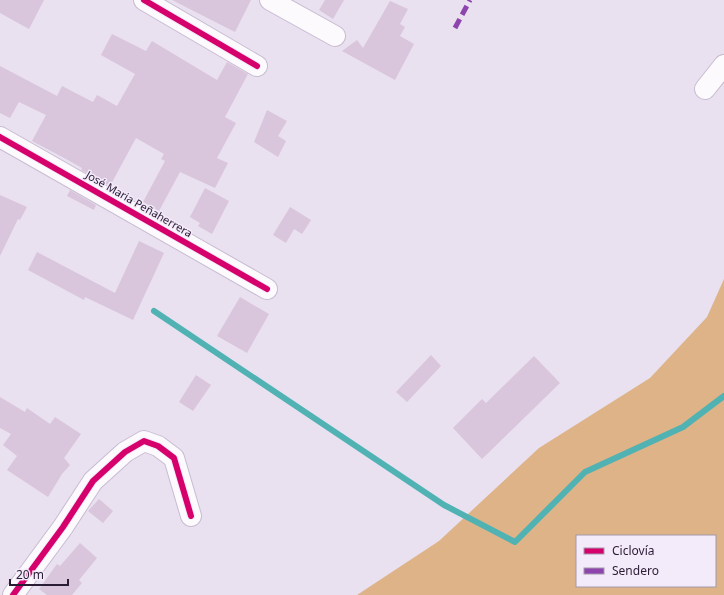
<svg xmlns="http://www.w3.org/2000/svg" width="724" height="595" font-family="'Noto Sans',sans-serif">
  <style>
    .forest { fill: #ddb387; fill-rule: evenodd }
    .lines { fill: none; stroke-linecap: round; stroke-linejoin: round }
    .stream { stroke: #50b2b3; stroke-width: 6 }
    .building { fill: #dac6dc }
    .minor-casing { stroke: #c8bcd1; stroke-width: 22 }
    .minor { stroke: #fcfafd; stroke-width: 20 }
    .quiet { stroke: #8e44ad; stroke-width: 5; stroke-dasharray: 10 5; stroke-linecap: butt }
    .cycleway-casing { stroke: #f3ebf9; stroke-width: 8 }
    .cycleway { stroke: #d6006c; stroke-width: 6 }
    .labels { text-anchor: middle; stroke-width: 3; stroke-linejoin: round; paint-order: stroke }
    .street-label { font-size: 11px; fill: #2b1c36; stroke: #f3ebf9 }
  </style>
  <rect width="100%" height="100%" fill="#e9e0f0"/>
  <path class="forest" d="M 724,279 L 724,595 L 357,595 L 439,541 L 539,448 L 650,378 L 707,317 ZM 577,536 L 715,536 L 715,586 L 577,586 Z"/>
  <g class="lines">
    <path class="stream" d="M 154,311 L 444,505 L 515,542 L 585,472 L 683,427 L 724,396"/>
  </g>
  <path class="building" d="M 0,0 L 44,0 L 29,29 L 0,13 Z
    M 172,0 L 251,0 L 235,32 Z
    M 325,0 L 344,0 L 333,19 L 319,10 Z
    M 390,1 L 408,9 L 400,24 L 405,27 L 400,36 L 414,44 L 395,80 L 342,51 L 357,40 L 363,48 Z
    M 112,34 L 146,51 L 152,41 L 217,80 L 227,62 L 248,74 L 225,117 L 236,123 L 217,158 L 228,163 L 215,188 L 180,172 L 159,211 L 143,202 L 165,161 L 161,159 L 164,154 L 136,138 L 110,186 L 81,170 L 82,168 L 66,159 L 32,141 L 46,115 L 19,102 L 10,118 L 0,113 L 0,66 L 57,96 L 62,86 L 93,102 L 97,95 L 117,106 L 135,74 L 101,55 Z
    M 267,110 L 287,121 L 278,136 L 286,141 L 278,157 L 254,142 Z
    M 205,188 L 229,201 L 212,234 L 198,226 L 200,223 L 190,217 Z
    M 70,190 L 96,205 L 94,210 L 67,196 Z
    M 0,195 L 27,207 L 20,220 L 18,219 L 0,256 Z
    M 290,207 L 311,220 L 302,234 L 294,229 L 286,243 L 273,235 Z
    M 139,241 L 164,253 L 133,320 L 85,297 L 84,300 L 28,270 L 37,252 L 115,293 Z
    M 240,297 L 269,314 L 247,353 L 217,336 Z
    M 431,355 L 441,366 L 407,402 L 396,392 Z
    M 534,356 L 560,383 L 482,459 L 453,428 L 482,399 L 486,403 Z
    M 196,375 L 211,385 L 193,411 L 179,402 Z
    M 0,397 L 25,412 L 27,408 L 50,424 L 55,417 L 81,434 L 64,458 L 70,465 L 62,474 L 48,497 L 7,470 L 17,456 L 3,445 L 11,434 L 0,428 Z
    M 99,499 L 113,511 L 103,523 L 88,511 Z
    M 80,543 L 97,558 L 79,580 L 82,583 L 72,595 L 47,595 L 39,589 L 57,564 L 60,566 Z"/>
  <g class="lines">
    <defs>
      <path id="minor" d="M 144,0 L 257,66
        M 270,0 L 335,36
        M 705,89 L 724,65
        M 0,137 L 267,289
        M 13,595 L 63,527 L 93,481 L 125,452 L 144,441 L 158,446 L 174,458 L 191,516"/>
    </defs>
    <use href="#minor" class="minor-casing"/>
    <use href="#minor" class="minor"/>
    <path class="quiet" d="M 455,28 L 470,0"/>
    <defs>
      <path id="cycleway" d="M 144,0 L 257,66
        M 0,137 L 267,289
        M 13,595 L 63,527 L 93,481 L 125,452 L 144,441 L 158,446 L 174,458 L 191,516"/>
    </defs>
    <use href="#cycleway" class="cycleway-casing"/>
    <use href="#cycleway" class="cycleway"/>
  </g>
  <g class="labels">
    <g class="street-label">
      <text transform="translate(139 204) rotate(30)" y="4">José Maria Peñaherrera</text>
    </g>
  </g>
  <rect x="576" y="535" width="140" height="52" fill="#f3ebf9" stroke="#a398ab"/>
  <rect x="584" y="548" width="20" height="6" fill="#d6006c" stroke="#a398ab"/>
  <text x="612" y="555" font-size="12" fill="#2b1c36">Ciclovía</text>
  <rect x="584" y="568" width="20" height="6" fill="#8e44ad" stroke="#a398ab"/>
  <text x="612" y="575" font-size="12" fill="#2b1c36">Sendero</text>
  <path d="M10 579v6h58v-6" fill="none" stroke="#2b1c36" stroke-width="2"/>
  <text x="16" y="579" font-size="12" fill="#2b1c36" stroke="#f3ebf9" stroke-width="3" paint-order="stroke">20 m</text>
</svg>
